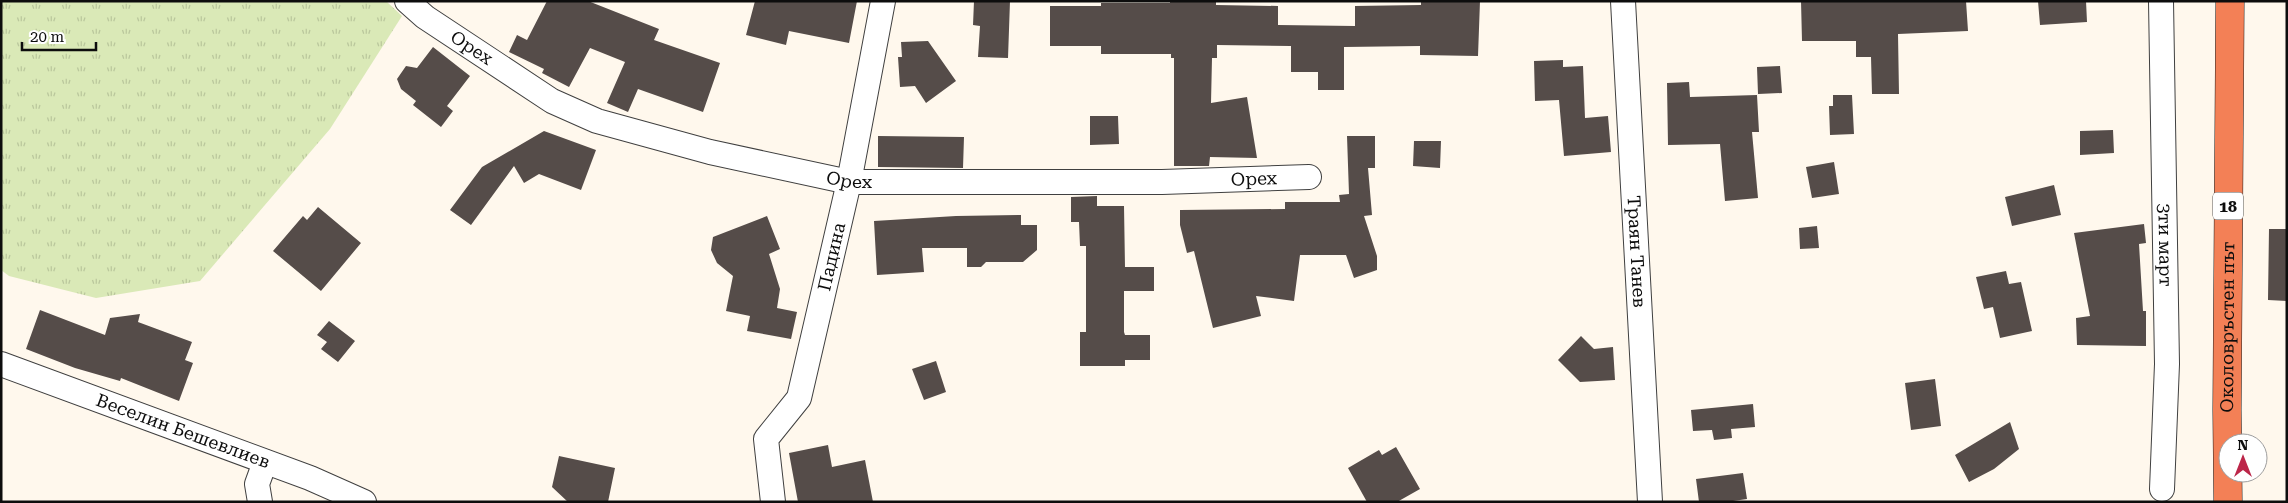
<svg xmlns="http://www.w3.org/2000/svg" width="2288" height="503" font-family="'Roboto Serif',serif">
  <style>
    .grass { fill: url(#grass-tufts) }
    .building { fill: #554c49 }
    .lines { fill: none; stroke-linecap: round; stroke-linejoin: round }
    .street-casing { stroke: #404040; stroke-width: 26 }
    .highway-casing { stroke: #1e1e1e; stroke-width: 29 }
    .street { stroke: #fff; stroke-width: 24 }
    .highway { stroke: #f38056; stroke-width: 28 }
    .labels { text-anchor: middle; stroke-width: 5; stroke-linejoin: round; paint-order: stroke }
    .shield { fill: #fff; stroke: #565656; stroke-width: 1 }
    .shield-label { font-size: 16px; font-weight: bold; fill: #0d0d0d }
    .street-label { font-size: 18px; fill: #0d0d0d; stroke: #fff }
  </style>
  <defs>
    <pattern id="grass-tufts" width="24" height="20" patternUnits="userSpaceOnUse" patternTransform="scale(1.25)"><rect width="24" height="20" fill="#dae9b7"/><path d="M3 7l-1-3M5 7V3M7 7l1-3M15 17l-1-3M17 17v-4M19 17l1-3" fill="none" stroke="#bac79c"/></pattern>
  </defs>
  <rect width="100%" height="100%" fill="#fff8ed"/>
  <path class="grass" d="M 1,1 L 386,1 L 402,16 L 330,129 L 200,281 L 96,298 L 9,276 L 1,270 Z"/>
  <path class="building" d="M 547,1 L 588,1 L 659,29 L 654,40 L 720,63 L 703,112 L 638,89 L 628,112 L 607,103 L 625,62 L 590,48 L 569,87 L 542,73 L 544,69 L 509,52 L 517,35 L 527,40 Z
    M 755,1 L 857,1 L 849,43 L 789,31 L 786,45 L 746,35 Z
    M 974,1 L 1010,1 L 1008,58 L 978,57 L 980,26 L 973,25 Z
    M 1170,1 L 1216,1 L 1216,5 L 1278,6 L 1278,25 L 1355,26 L 1355,6 L 1421,5 L 1421,1 L 1480,1 L 1478,56 L 1420,55 L 1420,46 L 1344,47 L 1344,90 L 1318,90 L 1318,72 L 1291,72 L 1291,46 L 1217,45 L 1217,58 L 1212,58 L 1211,103 L 1247,97 L 1257,158 L 1210,157 L 1209,166 L 1174,166 L 1174,58 L 1171,58 L 1171,54 L 1101,54 L 1101,46 L 1050,46 L 1050,6 L 1101,6 L 1101,3 L 1170,3 Z
    M 1801,1 L 1966,1 L 1968,31 L 1898,34 L 1899,94 L 1872,94 L 1871,57 L 1856,57 L 1856,41 L 1802,41 Z
    M 2038,1 L 2086,1 L 2087,22 L 2040,25 Z
    M 928,41 L 956,81 L 926,103 L 915,86 L 900,87 L 898,57 L 902,57 L 901,42 Z
    M 433,47 L 470,76 L 447,106 L 453,111 L 441,127 L 413,105 L 416,101 L 401,89 L 397,79 L 406,66 L 417,68 Z
    M 1563,60 L 1563,67 L 1583,66 L 1585,118 L 1608,116 L 1611,152 L 1564,156 L 1559,100 L 1535,101 L 1534,61 Z
    M 1780,66 L 1782,93 L 1758,94 L 1757,67 Z
    M 1689,82 L 1690,97 L 1757,95 L 1759,132 L 1752,132 L 1758,198 L 1725,201 L 1720,144 L 1668,145 L 1667,83 Z
    M 1833,95 L 1852,95 L 1854,134 L 1830,135 L 1829,106 L 1833,106 Z
    M 1090,116 L 1118,116 L 1119,144 L 1090,145 Z
    M 2113,130 L 2114,153 L 2080,155 L 2080,131 Z
    M 544,131 L 596,150 L 581,190 L 539,174 L 524,183 L 514,166 L 471,225 L 450,210 L 482,167 Z
    M 878,136 L 964,137 L 963,168 L 878,167 Z
    M 1347,136 L 1375,136 L 1375,168 L 1368,168 L 1372,215 L 1364,216 L 1377,256 L 1377,270 L 1354,278 L 1346,255 L 1300,255 L 1294,301 L 1256,296 L 1261,316 L 1213,328 L 1194,251 L 1187,253 L 1180,225 L 1180,210 L 1285,209 L 1285,202 L 1340,202 L 1339,195 L 1349,194 Z
    M 1414,141 L 1441,141 L 1440,168 L 1413,166 Z
    M 1834,162 L 1839,194 L 1812,198 L 1806,167 Z
    M 2054,185 L 2061,215 L 2012,226 L 2005,197 Z
    M 1097,196 L 1097,206 L 1124,206 L 1125,267 L 1154,267 L 1154,291 L 1124,291 L 1124,332 L 1125,335 L 1150,335 L 1150,360 L 1125,360 L 1125,366 L 1080,366 L 1080,332 L 1086,332 L 1086,246 L 1080,246 L 1079,222 L 1071,222 L 1071,197 Z
    M 318,207 L 361,243 L 321,291 L 273,251 L 303,216 L 307,220 Z
    M 1021,215 L 1021,225 L 1037,225 L 1037,250 L 1023,262 L 986,262 L 981,267 L 967,267 L 967,248 L 922,248 L 924,272 L 877,275 L 874,221 L 956,216 Z
    M 767,216 L 780,249 L 769,254 L 780,289 L 777,308 L 797,312 L 791,339 L 747,331 L 750,316 L 726,311 L 733,276 L 717,263 L 711,250 L 713,237 Z
    M 2144,224 L 2146,243 L 2139,244 L 2143,311 L 2146,311 L 2146,346 L 2077,345 L 2076,318 L 2090,316 L 2074,233 Z
    M 1817,226 L 1819,248 L 1800,249 L 1799,228 Z
    M 2269,229 L 2287,229 L 2287,301 L 2268,300 Z
    M 2006,271 L 2009,284 L 2021,282 L 2032,331 L 2000,338 L 1993,307 L 1984,309 L 1976,277 Z
    M 40,310 L 105,335 L 110,318 L 140,314 L 138,322 L 192,342 L 185,360 L 193,363 L 179,401 L 121,378 L 120,381 L 75,368 L 26,349 Z
    M 329,321 L 355,341 L 338,362 L 321,349 L 327,342 L 317,335 Z
    M 1581,336 L 1594,349 L 1613,347 L 1615,380 L 1580,382 L 1558,360 Z
    M 936,361 L 946,392 L 924,400 L 912,369 Z
    M 1935,379 L 1941,426 L 1911,430 L 1905,383 Z
    M 1753,404 L 1755,427 L 1731,429 L 1732,438 L 1714,440 L 1712,430 L 1693,431 L 1691,410 Z
    M 2010,422 L 2019,449 L 1994,469 L 1969,482 L 1955,455 Z
    M 828,445 L 832,467 L 865,460 L 873,502 L 798,502 L 789,453 Z
    M 1396,447 L 1420,489 L 1397,502 L 1367,502 L 1348,468 L 1379,450 L 1382,455 Z
    M 559,456 L 615,468 L 608,502 L 568,502 L 552,487 Z
    M 1743,473 L 1747,499 L 1726,502 L 1699,502 L 1696,479 Z"/>
  <g class="lines">
    <defs>
      <g id="street">
        <path id="s1" d="M 407,1 L 425,17 L 552,101 L 597,121 L 710,152 L 849,182 L 1162,182 L 1309,177"/>
        <path id="s2" d="M 1623,1 L 1650,502"/>
        <path id="s3" d="M 2161,1 L 2167,364 L 2162,489"/>
        <path id="s4" d="M 1,364 L 310,478 L 364,502"/>
        <path d="M 260,502 L 257,484 L 265,462"/>
        <path id="s5" d="M 773,502 L 766,439 L 799,398 L 849,182 L 883,1"/>
      </g>
      <g id="highway">
        <path id="s6" d="M 2228,502 L 2227,410 L 2230,1"/>
      </g>
    </defs>
    <use href="#street" class="street-casing"/>
    <use href="#highway" class="highway-casing"/>
    <use href="#street" class="street"/>
    <use href="#highway" class="highway"/>
  </g>
  <g class="labels">
    <rect class="shield" x="2213" y="192.5" width="30" height="27" rx="4"/>
    <g class="shield-label">
      <text x="2228" y="212">18</text>
    </g>
    <g class="street-label">
      <text dy="6" stroke="none"><textPath href="#s1" startOffset="80">Орех</textPath></text>
      <text dy="6" stroke="none"><textPath href="#s1" startOffset="485">Орех</textPath></text>
      <text dy="6" stroke="none"><textPath href="#s1" startOffset="890">Орех</textPath></text>
      <text dy="6" stroke="none"><textPath href="#s3" startOffset="244">3ти март</textPath></text>
      <text dy="6" stroke="none"><textPath href="#s2" startOffset="251">Траян Танев</textPath></text>
      <text dy="6" stroke="none"><textPath href="#s5" startOffset="261">Падина</textPath></text>
      <text dy="6" stroke="none"><textPath href="#s6" startOffset="175">Околовръстен път</textPath></text>
      <text dy="6" stroke="none"><textPath href="#s4" startOffset="194">Веселин Бешевлиев</textPath></text>
    </g>
  </g>
  <rect width="2288" height="503" fill="none" stroke="#0d0d0d" stroke-width="5"/>
  <g transform="translate(2243 458)"><circle r="24" fill="#ffffff" stroke="#9e9e9e"/>
  <path d="M0-4L9 19L0 12L-9 19Z" fill="#bc2649"/>
  <text y="-8" font-size="14" font-weight="bold" text-anchor="middle" fill="#0d0d0d">N</text>
  </g>
  <path d="M22 42v8h74v-8" fill="none" stroke="#0d0d0d" stroke-width="2.5"/>
  <text x="30" y="42" font-size="15" fill="#0d0d0d" stroke="#ffffff" stroke-width="4" paint-order="stroke">20 m</text>
</svg>
